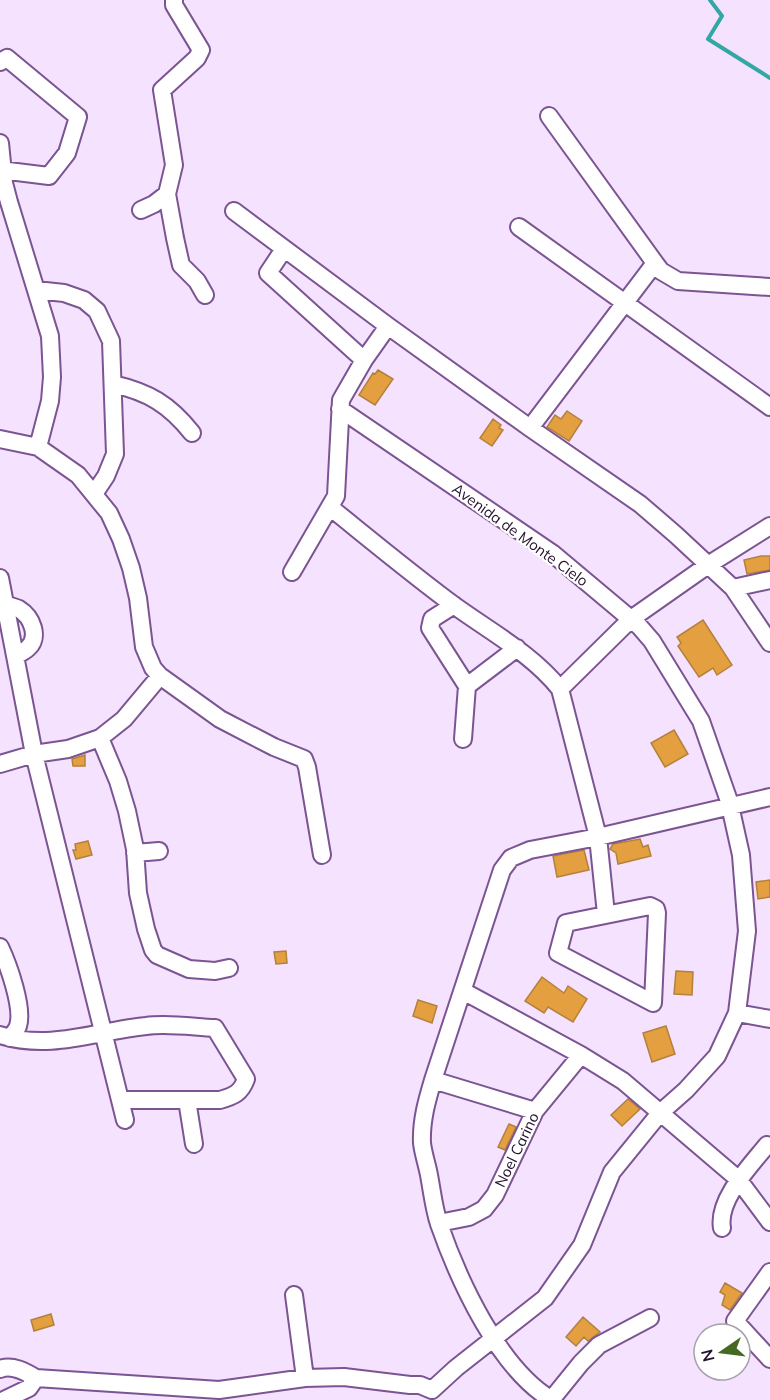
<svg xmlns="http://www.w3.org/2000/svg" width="770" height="1400" font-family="Mulish,sans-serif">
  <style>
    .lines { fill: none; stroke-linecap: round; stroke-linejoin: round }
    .stream { stroke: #32a7a4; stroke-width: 4 }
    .building { fill: #e39f40; stroke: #b4813c; stroke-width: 1.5 }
    .minor-casing { stroke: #7b5492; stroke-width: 20 }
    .minor { stroke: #fff; stroke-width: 16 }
    .labels { text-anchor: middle; stroke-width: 4.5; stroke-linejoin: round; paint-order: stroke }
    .street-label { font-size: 15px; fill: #24132d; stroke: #fff }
  </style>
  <rect width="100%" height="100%" fill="#f4e2ff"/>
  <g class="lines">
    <path class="stream" d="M 710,0 L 722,16 L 708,39 L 770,78"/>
  </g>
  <path class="building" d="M 378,370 L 393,379 L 375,405 L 359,395 L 373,373 L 375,374 Z
    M 567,411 L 582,421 L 569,441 L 547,427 L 555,415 L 561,419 Z
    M 493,419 L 501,425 L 499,428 L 503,430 L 492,446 L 480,438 Z
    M 761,556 L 770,556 L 770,570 L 747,574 L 744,560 Z
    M 703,620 L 732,665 L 717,675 L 713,668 L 699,677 L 678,646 L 681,643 L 677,637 Z
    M 674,730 L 688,754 L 665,767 L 651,743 Z
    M 85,755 L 85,766 L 73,766 L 72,759 Z
    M 640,839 L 643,847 L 648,845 L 651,856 L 618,864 L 616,853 L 610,849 L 613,844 Z
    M 88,841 L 92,855 L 76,859 L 73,850 L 76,850 L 75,844 Z
    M 584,850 L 589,870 L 557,877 L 553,856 Z
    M 770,880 L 770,897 L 758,899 L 756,882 Z
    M 286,951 L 287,963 L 276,964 L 274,952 Z
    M 676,971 L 693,972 L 692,995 L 674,994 Z
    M 542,977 L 564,993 L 568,986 L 587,999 L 573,1022 L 548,1007 L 544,1013 L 525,1001 Z
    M 418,1000 L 437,1006 L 432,1023 L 413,1016 Z
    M 666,1026 L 675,1054 L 652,1062 L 643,1033 Z
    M 628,1099 L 640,1109 L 622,1126 L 611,1115 Z
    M 509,1124 L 516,1127 L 505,1150 L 498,1147 Z
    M 725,1283 L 742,1293 L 730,1310 L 722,1305 L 725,1295 L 720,1292 Z
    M 51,1314 L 54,1325 L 34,1331 L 31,1320 Z
    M 583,1317 L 600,1332 L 588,1341 L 584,1337 L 576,1346 L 566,1337 Z"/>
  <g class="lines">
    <defs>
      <path id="minor" d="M 174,0 L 174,5 L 201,50 L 197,58 L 162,90 L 174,165 L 167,194 L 175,238 L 181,265 L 197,281 L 205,295
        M 0,62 L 7,58 L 78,117 L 67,153 L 49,176 L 0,170
        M 0,143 L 4,183 L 9,202 L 50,336 L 52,377 L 50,401 L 38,447
        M 141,210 L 154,204 L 167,194
        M 234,211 L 388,326 L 530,428 L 640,504 L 676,535 L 733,588 L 770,643
        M 519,227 L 770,407
        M 284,249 L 268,273 L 364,360
        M 655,263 L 661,271 L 678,281 L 770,287
        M 36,290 L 64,293 L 84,300 L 97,311 L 111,341 L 115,454 L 106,476 L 94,494
        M 113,384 C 148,392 169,404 192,433
        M 530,428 L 655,263 L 549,116
        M 0,439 L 38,447 L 78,475 L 109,513 L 121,539 L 131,568 L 138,598 L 144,647 L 153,668 L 160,676 L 220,719 L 274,747 L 304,759 L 307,767 L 322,855
        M 331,508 C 372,541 413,575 455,606 C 491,632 532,654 560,689 L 598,837 L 606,914
        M 292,572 L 336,496 L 341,400 L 364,360 L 388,326
        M 0,578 L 34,754 L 125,1120
        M 733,588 L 770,580
        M 5,604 C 9,606 15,607 19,609 C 32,617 40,637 28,648 C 25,651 19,654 15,656
        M 454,605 L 432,619 L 430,628 L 467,686 L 463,739
        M 467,686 L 517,648
        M 560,689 L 631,619 L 708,565 L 770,526
        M 100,738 L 118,781 L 127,811 L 135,849 L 138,893 L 146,929 L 153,950 L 157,955 L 189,969 L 215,971 L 229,968
        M 0,764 L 34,754 L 68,749 L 100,738 L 124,719 L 160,676
        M 135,853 L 159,851
        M 650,906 L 656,909 L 657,913 L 653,1003 L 558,953 L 566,923 Z
        M 0,947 C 8,964 24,1008 18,1026 C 17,1030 12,1035 10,1038
        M 463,991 L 581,1055 L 623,1081 L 738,1179 L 770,1222
        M 737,1013 L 770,1019
        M 0,1035 C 50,1051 96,1031 146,1026 C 168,1023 193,1027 215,1028 L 246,1079 C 241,1093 234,1096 220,1100 L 120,1100
        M 433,1080 L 535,1111
        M 187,1100 L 194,1144
        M 439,1223 L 469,1217 L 484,1209 L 495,1195 L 535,1111 L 581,1055
        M 722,1228 C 717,1200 750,1166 767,1145
        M 770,1272 L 735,1321 L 770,1359
        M 294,1295 L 305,1378
        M 0,1369 C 12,1364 26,1372 36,1378 L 219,1390 L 305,1378 L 344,1377 L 410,1385 L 420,1385 L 432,1390 L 456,1368 L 545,1298 L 582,1245 L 612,1172 L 660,1113 L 686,1090 L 717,1056 L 737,1013 L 747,931 L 741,855 L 729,801 L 701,721 L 652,641 L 639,626 L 552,553 L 340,409
        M 4,1400 L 29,1388 L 36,1378
        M 551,1400 L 581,1363 L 599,1345 L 650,1318
        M 552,1400 C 499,1369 459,1281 439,1224 C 434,1209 432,1191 429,1175 C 427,1164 423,1153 422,1143 C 421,1121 427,1100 433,1080 L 502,870 L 511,858 L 530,850 L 598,837 L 770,797"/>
    </defs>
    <use href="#minor" class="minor-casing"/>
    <use href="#minor" class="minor"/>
  </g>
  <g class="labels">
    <g class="street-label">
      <text transform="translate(520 535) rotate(36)" y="5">Avenida de Monte Cielo</text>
      <text transform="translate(517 1150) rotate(-64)" y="5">Noel Carino</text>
    </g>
  </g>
  <g transform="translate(722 1352) rotate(256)"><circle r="28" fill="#ffffff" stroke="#a7a1ab" stroke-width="1.5"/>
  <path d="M0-4.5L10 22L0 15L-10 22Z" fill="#456922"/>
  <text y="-9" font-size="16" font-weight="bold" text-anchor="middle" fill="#24132d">N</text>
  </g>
</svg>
